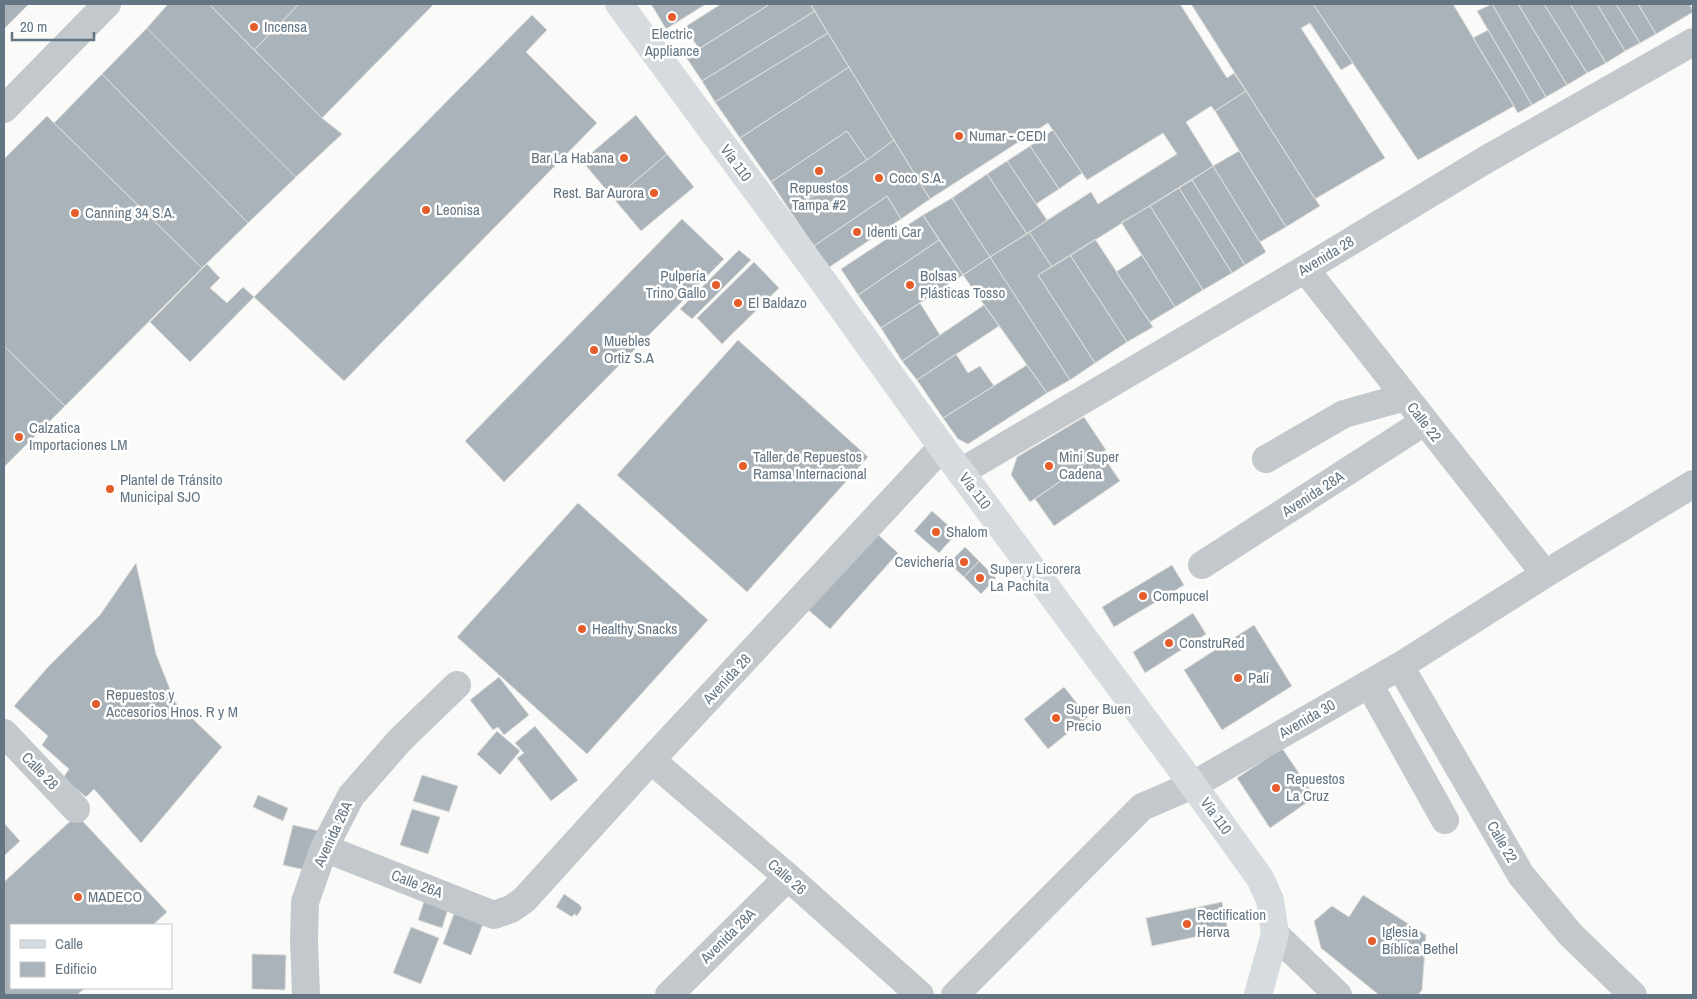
<svg xmlns="http://www.w3.org/2000/svg" width="1697" height="999" font-family="'Archivo Narrow',sans-serif">
  <style>
    .building { fill: #aab3b9; stroke: #dcdcda }
    .lines { fill: none; stroke-linecap: round; stroke-linejoin: round }
    .minor { stroke: #c3c8cc; stroke-width: 28 }
    .major { stroke: #d6dbdf; stroke-width: 28 }
    .poi-dot { fill: #e65d2c; stroke: #fff; stroke-width: 2 }
    .labels { text-anchor: middle; stroke-width: 5; stroke-linejoin: round; paint-order: stroke }
    .poi-label { font-size: 15px; fill: #647583; stroke: #fff; text-anchor: start }
    .street-label { font-size: 15px; fill: #647583; stroke: #fff }
  </style>
  <rect width="100%" height="100%" fill="#fafaf8"/>
  <path class="building" d="M 4,4 L 29,4 L 4,29 Z
    M 168,4 L 209,4 L 322,118 L 342,134 L 296,177 L 147,28 Z
    M 209,4 L 299,4 L 254,50 Z
    M 299,4 L 434,4 L 322,118 L 254,50 Z
    M 651,4 L 706,4 L 666,29 Z
    M 721,4 L 770,4 L 699,49 L 685,27 Z
    M 770,4 L 810,4 L 815,11 L 702,81 L 686,57 Z
    M 810,4 L 1180,4 L 1227,78 L 1234,73 L 1246,91 L 1215,111 L 1211,106 L 1186,122 L 1213,166 L 1052,267 L 1029,232 L 1091,192 L 1098,204 L 1177,154 L 1163,133 L 1087,180 L 1048,123 L 930,199 Z
    M 1191,4 L 1313,4 L 1353,63 L 1341,70 L 1310,23 L 1301,28 L 1385,158 L 1315,199 Z
    M 1313,4 L 1453,4 L 1514,106 L 1418,160 Z
    M 1492,4 L 1518,4 L 1567,85 L 1546,97 Z
    M 1492,4 L 1546,97 L 1532,105 L 1477,11 Z
    M 1518,4 L 1544,4 L 1587,73 L 1567,85 Z
    M 1544,4 L 1570,4 L 1606,63 L 1587,73 Z
    M 1570,4 L 1597,4 L 1625,51 L 1606,63 Z
    M 1597,4 L 1616,4 L 1640,43 L 1625,51 Z
    M 1616,4 L 1638,4 L 1656,34 L 1640,43 Z
    M 1638,4 L 1690,4 L 1693,12 L 1656,34 Z
    M 815,11 L 828,33 L 715,102 L 702,81 Z
    M 532,15 L 547,30 L 526,52 L 597,123 L 344,381 L 254,297 Z
    M 147,28 L 296,177 L 248,223 L 102,74 Z
    M 1488,30 L 1532,105 L 1518,113 L 1473,38 Z
    M 828,33 L 849,67 L 740,138 L 715,102 Z
    M 849,67 L 894,140 L 867,160 L 847,131 L 771,182 L 740,138 Z
    M 102,74 L 248,223 L 202,268 L 54,123 Z
    M 1246,91 L 1320,206 L 1286,227 L 1215,111 Z
    M 636,115 L 667,154 L 614,199 L 582,161 Z
    M 47,116 L 202,268 L 65,406 L 4,346 L 4,159 Z
    M 1053,130 L 1082,173 L 1059,189 L 1030,146 Z
    M 847,131 L 867,160 L 790,211 L 771,182 Z
    M 894,140 L 930,199 L 901,219 L 887,196 L 814,246 L 790,211 L 867,160 Z
    M 1030,146 L 1059,189 L 1036,204 L 1007,161 Z
    M 1239,151 L 1286,227 L 1260,242 L 1213,166 Z
    M 667,154 L 694,187 L 641,231 L 614,199 Z
    M 1007,161 L 1047,220 L 1027,234 L 987,174 Z
    M 1213,166 L 1266,252 L 1245,265 L 1192,180 Z
    M 987,174 L 1027,234 L 990,257 L 952,198 Z
    M 1192,180 L 1245,265 L 1232,273 L 1179,188 Z
    M 1179,188 L 1232,273 L 1203,290 L 1150,206 Z
    M 887,196 L 901,219 L 828,268 L 814,246 Z
    M 952,198 L 990,257 L 963,275 L 923,215 Z
    M 1150,206 L 1203,290 L 1175,307 L 1121,222 Z
    M 923,215 L 939,240 L 858,295 L 841,269 Z
    M 682,219 L 724,259 L 504,482 L 465,441 Z
    M 1029,232 L 1052,267 L 1038,275 L 1095,363 L 1070,380 L 990,257 Z
    M 1095,239 L 1153,327 L 1127,342 L 1070,255 Z
    M 939,240 L 963,275 L 881,328 L 858,295 Z
    M 739,250 L 751,260 L 692,319 L 680,309 Z
    M 1070,255 L 1127,342 L 1095,363 L 1038,275 Z
    M 1142,255 L 1175,307 L 1150,322 L 1116,272 Z
    M 990,257 L 1070,380 L 1047,393 L 963,275 Z
    M 754,262 L 779,288 L 722,344 L 697,318 Z
    M 207,264 L 220,278 L 210,288 L 227,303 L 243,287 L 254,297 L 190,362 L 150,322 Z
    M 920,303 L 940,335 L 902,361 L 881,328 Z
    M 984,305 L 999,326 L 917,380 L 902,361 Z
    M 738,340 L 868,457 L 747,592 L 617,475 Z
    M 4,346 L 65,406 L 4,467 Z
    M 956,354 L 968,373 L 980,366 L 994,386 L 943,418 L 917,380 Z
    M 1027,365 L 1047,393 L 968,444 L 958,439 L 943,418 Z
    M 1084,417 L 1106,450 L 1030,502 L 1011,475 L 1017,457 Z
    M 1101,453 L 1120,481 L 1054,526 L 1035,499 Z
    M 578,503 L 708,620 L 587,754 L 457,637 Z
    M 932,511 L 957,533 L 939,553 L 914,531 Z
    M 873,530 L 898,553 L 830,629 L 804,606 Z
    M 965,547 L 979,561 L 964,577 L 949,563 Z
    M 979,561 L 996,578 L 981,594 L 964,577 Z
    M 136,563 L 156,654 L 175,702 L 222,747 L 141,843 L 94,789 L 86,797 L 63,778 L 69,769 L 42,745 L 48,736 L 14,706 L 48,667 L 100,615 Z
    M 1172,565 L 1184,585 L 1114,627 L 1102,607 Z
    M 1193,613 L 1206,634 L 1145,673 L 1133,652 Z
    M 1254,625 L 1292,686 L 1222,730 L 1184,670 Z
    M 499,677 L 529,715 L 504,735 L 498,727 L 493,730 L 470,700 Z
    M 1064,687 L 1088,717 L 1048,749 L 1024,719 Z
    M 535,726 L 578,780 L 551,801 L 517,758 L 524,753 L 515,743 Z
    M 497,731 L 520,751 L 500,775 L 477,754 Z
    M 1282,748 L 1315,797 L 1270,828 L 1237,778 Z
    M 422,775 L 458,786 L 449,812 L 413,801 Z
    M 258,795 L 288,808 L 283,821 L 253,807 Z
    M 412,809 L 440,817 L 428,854 L 400,845 Z
    M 77,815 L 167,912 L 153,925 L 11,925 L 11,988 L 85,988 L 77,995 L 4,995 L 4,882 Z
    M 4,823 L 20,841 L 4,856 Z
    M 293,825 L 319,831 L 310,871 L 283,865 Z
    M 427,892 L 451,900 L 442,928 L 418,920 Z
    M 564,894 L 580,905 L 580,906 L 582,908 L 577,916 L 574,914 L 572,917 L 556,907 Z
    M 1363,895 L 1426,935 L 1422,990 L 1418,995 L 1379,995 L 1321,948 L 1314,921 L 1332,906 L 1349,917 Z
    M 1222,902 L 1228,930 L 1152,946 L 1146,918 Z
    M 456,908 L 485,919 L 471,955 L 443,944 Z
    M 411,927 L 439,938 L 421,984 L 393,973 Z
    M 252,954 L 286,955 L 285,990 L 252,989 Z"/>
  <g class="lines">
    <path class="minor" d="M 4,109 L 107,4
      M 1305,269 L 1545,574
      M 1266,459 L 1344,414 L 1405,397
      M 961,472 L 1305,269 L 1487,159 L 1693,42
      M 1202,565 L 1424,422
      M 1400,666 L 1521,875 L 1570,934 L 1633,995
      M 1369,684 L 1445,820
      M 4,733 L 76,809
      M 651,760 L 788,877 L 920,995
      M 324,848 L 494,915 L 511,909 L 524,900 L 651,760 L 942,447
      M 1275,934 L 1338,995
      M 306,995 L 304,941 L 305,902 L 324,848 L 351,796 L 400,740 L 457,685
      M 669,995 L 788,877
      M 955,995 L 1142,807 L 1193,785 L 1400,666 L 1545,574 L 1693,484"/>
    <path class="major" d="M 619,4 L 820,277 L 942,447 L 1193,785 L 1260,878 L 1270,900 L 1275,934 L 1258,995"/>
  </g>
  <g class="poi-dot">
    <circle cx="672" cy="17" r="5"/>
    <circle cx="254" cy="27" r="5"/>
    <circle cx="959" cy="136" r="5"/>
    <circle cx="624" cy="158" r="5"/>
    <circle cx="819" cy="171" r="5"/>
    <circle cx="879" cy="178" r="5"/>
    <circle cx="654" cy="193" r="5"/>
    <circle cx="426" cy="210" r="5"/>
    <circle cx="75" cy="213" r="5"/>
    <circle cx="857" cy="232" r="5"/>
    <circle cx="716" cy="285" r="5"/>
    <circle cx="910" cy="285" r="5"/>
    <circle cx="738" cy="303" r="5"/>
    <circle cx="594" cy="350" r="5"/>
    <circle cx="19" cy="437" r="5"/>
    <circle cx="743" cy="466" r="5"/>
    <circle cx="1049" cy="466" r="5"/>
    <circle cx="110" cy="489" r="5"/>
    <circle cx="936" cy="532" r="5"/>
    <circle cx="964" cy="562" r="5"/>
    <circle cx="980" cy="578" r="5"/>
    <circle cx="1143" cy="596" r="5"/>
    <circle cx="582" cy="629" r="5"/>
    <circle cx="1169" cy="643" r="5"/>
    <circle cx="1238" cy="678" r="5"/>
    <circle cx="96" cy="704" r="5"/>
    <circle cx="1056" cy="718" r="5"/>
    <circle cx="1276" cy="788" r="5"/>
    <circle cx="78" cy="897" r="5"/>
    <circle cx="1187" cy="924" r="5"/>
    <circle cx="1372" cy="941" r="5"/>
  </g>
  <g class="labels">
    <g class="poi-label">
      <text x="264" y="32">Incensa</text>
      <text x="672" y="39" text-anchor="middle">Electric<tspan x="672" dy="17">Appliance</tspan></text>
      <text x="969" y="141">Numar - CEDI</text>
      <text x="614" y="163" text-anchor="end">Bar La Habana</text>
      <text x="889" y="183">Coco S.A.</text>
      <text x="819" y="193" text-anchor="middle">Repuestos<tspan x="819" dy="17">Tampa #2</tspan></text>
      <text x="644" y="198" text-anchor="end">Rest. Bar Aurora</text>
      <text x="436" y="215">Leonisa</text>
      <text x="85" y="218">Canning 34 S.A.</text>
      <text x="867" y="237">Identi Car</text>
      <text x="706" y="281" text-anchor="end">Pulpería<tspan x="706" dy="17">Trino Gallo</tspan></text>
      <text x="920" y="281">Bolsas<tspan x="920" dy="17">Plásticas Tosso</tspan></text>
      <text x="748" y="308">El Baldazo</text>
      <text x="604" y="346">Muebles<tspan x="604" dy="17">Ortiz S.A</tspan></text>
      <text x="29" y="433">Calzatica<tspan x="29" dy="17">Importaciones LM</tspan></text>
      <text x="753" y="462">Taller de Repuestos<tspan x="753" dy="17">Ramsa Internacional</tspan></text>
      <text x="1059" y="462">Mini Super<tspan x="1059" dy="17">Cadena</tspan></text>
      <text x="120" y="485">Plantel de Tránsito<tspan x="120" dy="17">Municipal SJO</tspan></text>
      <text x="946" y="537">Shalom</text>
      <text x="954" y="567" text-anchor="end">Cevichería</text>
      <text x="990" y="574">Super y Licorera<tspan x="990" dy="17">La Pachita</tspan></text>
      <text x="1153" y="601">Compucel</text>
      <text x="592" y="634">Healthy Snacks</text>
      <text x="1179" y="648">ConstruRed</text>
      <text x="1248" y="683">Palí</text>
      <text x="106" y="700">Repuestos y<tspan x="106" dy="17">Accesorios Hnos. R y M</tspan></text>
      <text x="1066" y="714">Super Buen<tspan x="1066" dy="17">Precio</tspan></text>
      <text x="1286" y="784">Repuestos<tspan x="1286" dy="17">La Cruz</tspan></text>
      <text x="88" y="902">MADECO</text>
      <text x="1197" y="920">Rectification<tspan x="1197" dy="17">Herva</tspan></text>
      <text x="1382" y="937">Iglesia<tspan x="1382" dy="17">Bíblíca Bethel</tspan></text>
    </g>
    <g class="street-label">
      <text transform="translate(736 163) rotate(54)" y="5">Vía 110</text>
      <text transform="translate(1326 256) rotate(-31)" y="5">Avenida 28</text>
      <text transform="translate(1424 422) rotate(52)" y="5">Calle 22</text>
      <text transform="translate(975 491) rotate(53)" y="5">Vía 110</text>
      <text transform="translate(1313 494) rotate(-33)" y="5">Avenida 28A</text>
      <text transform="translate(727 679) rotate(-47)" y="5">Avenida 28</text>
      <text transform="translate(1307 719) rotate(-30)" y="5">Avenida 30</text>
      <text transform="translate(40 771) rotate(46)" y="5">Calle 28</text>
      <text transform="translate(1216 816) rotate(54)" y="5">Vía 110</text>
      <text transform="translate(333 834) rotate(-65)" y="5">Avenida 26A</text>
      <text transform="translate(1502 842) rotate(60)" y="5">Calle 22</text>
      <text transform="translate(787 877) rotate(41)" y="5">Calle 26</text>
      <text transform="translate(417 884) rotate(21)" y="5">Calle 26A</text>
      <text transform="translate(728 936) rotate(-45)" y="5">Avenida 28A</text>
    </g>
  </g>
  <rect width="1697" height="999" fill="none" stroke="#647583" stroke-width="10"/>
  <rect x="10" y="924" width="162" height="65" fill="#ffffff" stroke="#c1c8cd"/>
  <rect x="20" y="940" width="25" height="8" fill="#d6dbdf" stroke="#c1c8cd"/>
  <text x="55" y="949" font-size="15" fill="#647583">Calle</text>
  <rect x="20" y="962" width="25" height="15" fill="#aab3b9" stroke="#c1c8cd"/>
  <text x="55" y="974" font-size="15" fill="#647583">Edificio</text>
  <path d="M12 32v8h82v-8" fill="none" stroke="#647583" stroke-width="2.5"/>
  <text x="20" y="32" font-size="15" fill="#647583" stroke="#ffffff" stroke-width="4" paint-order="stroke">20 m</text>
</svg>
